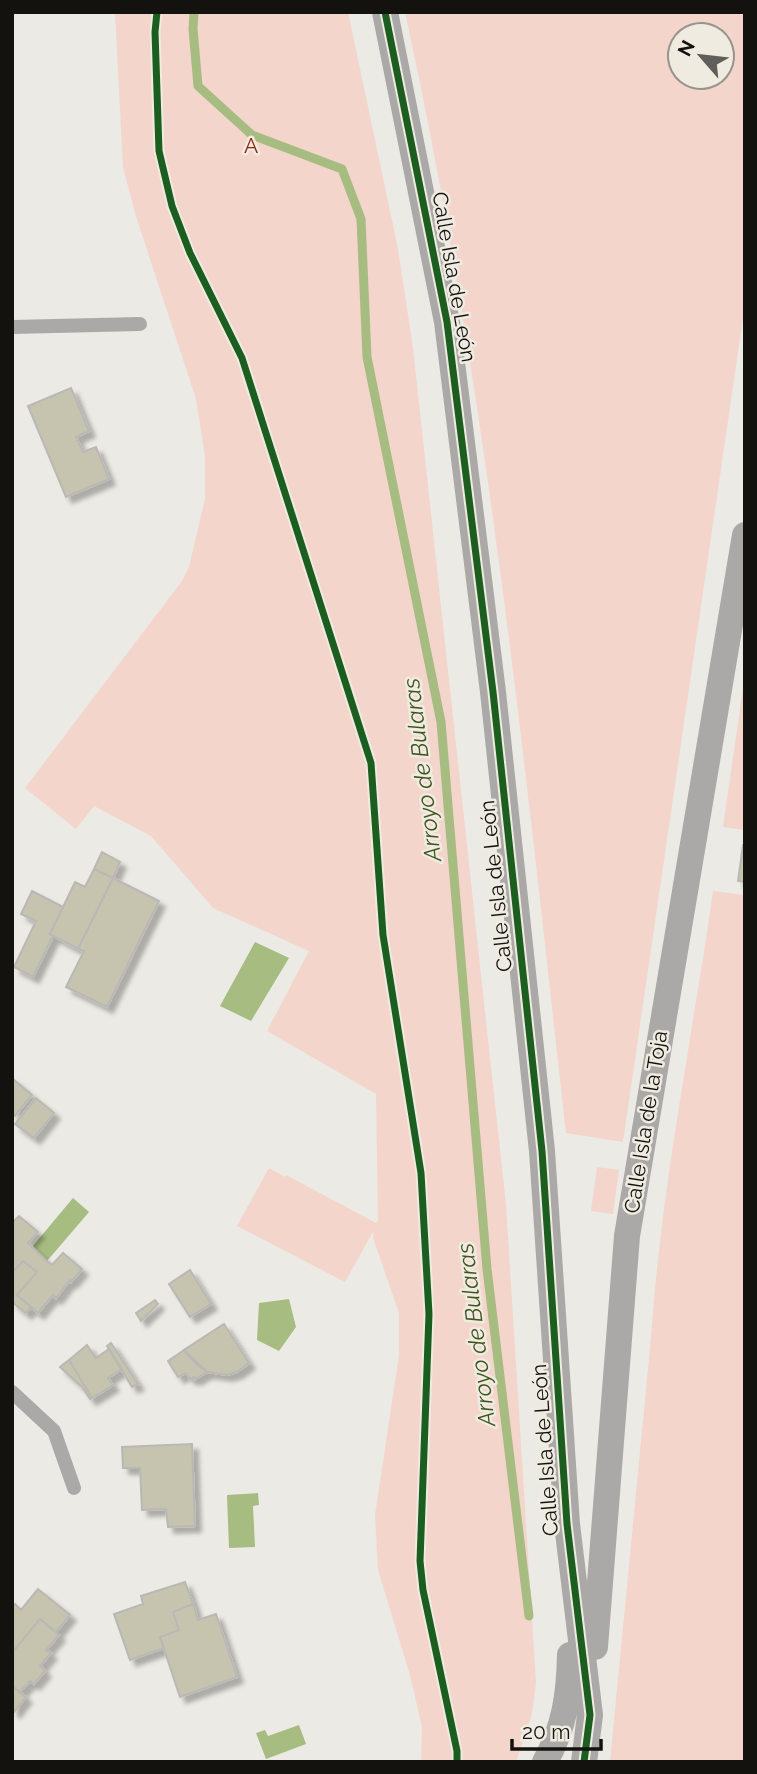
<svg xmlns="http://www.w3.org/2000/svg" width="757" height="1774" font-family="Raleway,sans-serif">
  <style>
    .green { fill: #f3d5cb; fill-rule: evenodd }
    .water { fill: #a6bc81 }
    .lines { fill: none; stroke-linecap: round; stroke-linejoin: round }
    .stream { stroke: #a6bc81; stroke-width: 9 }
    .building { fill: #c6c3af; stroke: #bab8b4; stroke-width: 2; filter: url(#shadow) }
    .lane { stroke: #aba9a8; stroke-width: 14 }
    .street { stroke: #aba9a8; stroke-width: 26 }
    .cycleway-casing { stroke: #f0ebe1; stroke-width: 11 }
    .cycleway { stroke: #1b5e20; stroke-width: 7 }
    .labels { text-anchor: middle; stroke-width: 5; stroke-linejoin: round; paint-order: stroke }
    .park-label { font-size: 21px; fill: #8e260d; stroke: #f0ebe1 }
    .street-label { font-size: 21px; fill: #14120f; stroke: #f0ebe1 }
    .water-label { font-size: 23px; font-style: italic; fill: #3f541b; stroke: #f0ebe1 }
  </style>
  <defs>
    <filter id="shadow"><feDropShadow dx="6" dy="6" stdDeviation="2" flood-color="#0004"/></filter>
  </defs>
  <rect width="100%" height="100%" fill="#eceae4"/>
  <path class="green" d="M 115,12 L 348,12 L 398,249 L 413,348 L 506,1205 L 536,1683 L 532,1714 L 516,1762 L 421,1762 L 422,1727 L 410,1675 L 378,1570 L 375,1515 L 399,1355 L 399,1313 L 373,1238 L 374,1230 L 345,1282 L 237,1226 L 269,1168 L 285,1177 L 286,1175 L 376,1223 L 378,1220 L 376,1094 L 267,1031 L 309,951 L 213,908 L 151,836 L 94,806 L 76,829 L 25,788 L 182,581 L 189,567 L 205,499 L 205,457 L 196,399 L 135,213 L 123,167 Z
    M 405,12 L 745,12 L 745,304 L 623,1142 L 566,1133 C 524,758 486,382 405,12 ZM 680,35 L 722,35 L 722,77 L 680,77 Z
    M 745,674 L 745,830 L 723,827 Z
    M 713,891 L 745,895 L 745,1762 L 610,1762 L 651,1338 C 661,1188 692,1040 713,891 Z
    M 597,1167 L 619,1170 L 613,1214 L 591,1211 Z"/>
  <path class="water" d="M 255,942 L 289,958 L 251,1021 L 220,1006 Z
    M 73,1198 L 89,1212 L 47,1261 L 32,1247 Z
    M 289,1299 L 296,1327 L 279,1351 L 257,1340 L 259,1303 Z
    M 258,1493 L 259,1505 L 253,1506 L 255,1547 L 229,1548 L 227,1495 Z
    M 299,1725 L 306,1744 L 266,1759 L 256,1733 L 265,1730 L 268,1736 Z"/>
  <g class="lines">
    <path class="stream" d="M 194,12 L 193,29 L 198,86 L 252,135 L 342,169 L 361,219 L 367,357 L 441,722 L 487,1269 L 529,1616"/>
  </g>
  <path class="building" d="M 71,388 L 89,431 L 76,437 L 83,452 L 96,447 L 109,479 L 66,497 L 28,406 Z
    M 743,845 L 745,845 L 745,882 L 738,881 Z
    M 102,852 L 120,862 L 113,878 L 94,869 Z
    M 94,869 L 113,878 L 78,949 L 50,934 L 75,882 L 85,887 Z
    M 113,878 L 159,901 L 107,1007 L 66,987 L 84,951 L 78,949 Z
    M 32,891 L 63,907 L 50,934 L 53,936 L 33,977 L 14,967 L 36,921 L 21,914 Z
    M 12,1078 L 32,1095 L 15,1116 L 12,1114 Z
    M 36,1098 L 54,1113 L 34,1138 L 15,1124 Z
    M 19,1216 L 38,1232 L 28,1243 L 47,1261 L 52,1265 L 63,1253 L 82,1269 L 71,1282 L 70,1280 L 56,1298 L 53,1295 L 38,1313 L 17,1295 L 37,1272 L 23,1261 L 12,1273 L 12,1223 Z
    M 23,1261 L 37,1272 L 17,1295 L 31,1307 L 26,1313 L 12,1302 L 12,1273 Z
    M 190,1270 L 211,1304 L 190,1317 L 169,1284 Z
    M 155,1300 L 158,1304 L 141,1321 L 136,1313 Z
    M 224,1324 L 249,1363 L 237,1372 L 227,1375 L 207,1372 L 184,1350 Z
    M 111,1343 L 138,1384 L 132,1387 L 107,1346 Z
    M 87,1345 L 96,1358 L 109,1349 L 122,1369 L 108,1378 L 113,1385 L 92,1398 L 69,1360 Z
    M 184,1350 L 196,1364 L 207,1372 L 195,1379 L 194,1377 L 190,1379 L 186,1373 L 178,1377 L 168,1361 Z
    M 69,1360 L 92,1398 L 90,1399 L 82,1387 L 60,1367 Z
    M 192,1444 L 195,1526 L 168,1527 L 166,1509 L 142,1510 L 140,1468 L 123,1468 L 122,1447 Z
    M 185,1582 L 193,1604 L 173,1612 L 179,1630 L 160,1637 L 164,1648 L 130,1660 L 114,1614 L 143,1604 L 141,1596 Z
    M 38,1589 L 70,1615 L 56,1632 L 40,1619 L 12,1653 L 12,1607 L 15,1604 L 21,1610 Z
    M 193,1604 L 198,1620 L 216,1614 L 237,1677 L 180,1697 L 160,1637 L 179,1630 L 173,1612 Z
    M 40,1619 L 59,1635 L 46,1650 L 51,1653 L 40,1666 L 45,1671 L 34,1684 L 30,1681 L 20,1692 L 12,1686 L 12,1653 Z
    M 12,1686 L 26,1697 L 14,1712 L 12,1710 Z"/>
  <g class="lines">
    <path class="lane" d="M 12,327 L 140,324
      M 12,1392 L 54,1431 L 74,1488"/>
    <path class="street" d="M 385,12 L 447,322 L 493,692 L 542,1151 L 567,1524 L 590,1715 L 584,1762
      M 595,1647 L 627,1236 L 745,535
      M 545,1762 C 565,1726 569,1695 570,1655"/>
    <defs>
      <path id="cycleway" d="M 157,12 L 155,32 L 159,151 L 172,206 L 190,253 L 242,358 L 371,763 L 383,935 L 421,1173 L 429,1314 L 420,1561 L 423,1590 L 457,1751 L 457,1762
        M 385,12 L 447,322 L 493,692 L 542,1151 L 567,1524 L 590,1715 L 584,1762"/>
    </defs>
    <use href="#cycleway" class="cycleway-casing"/>
    <use href="#cycleway" class="cycleway"/>
  </g>
  <g class="labels">
    <g class="park-label">
      <text x="251" y="153">A</text>
    </g>
    <g class="street-label">
      <text transform="translate(454 277) rotate(80)" y="7">Calle Isla de León</text>
      <text transform="translate(496 886) rotate(-96)" y="7">Calle Isla de León</text>
      <text transform="translate(646 1122) rotate(-81)" y="7">Calle Isla de la Toja</text>
      <text transform="translate(545 1450) rotate(-94)" y="7">Calle Isla de León</text>
    </g>
    <g class="water-label">
      <text transform="translate(422 770) rotate(-97)" y="8">Arroyo de Bularas</text>
      <text transform="translate(476 1335) rotate(-97)" y="8">Arroyo de Bularas</text>
    </g>
  </g>
  <rect width="757" height="1774" fill="none" stroke="#14120f" stroke-width="28"/>
  <g transform="translate(701 56) rotate(298)"><circle r="33" fill="#f0ebe1" stroke="#98948d" stroke-width="2"/>
  <path d="M0-5L12 26L0 18L-12 26Z" fill="#605e5a"/>
  <text y="-10" font-size="19" font-weight="bold" text-anchor="middle" fill="#14120f">N</text>
  </g>
  <path d="M512 1739v10h89v-10" fill="none" stroke="#14120f" stroke-width="3.5"/>
  <text x="522" y="1739" font-size="21" fill="#14120f" stroke="#f0ebe1" stroke-width="5" paint-order="stroke">20 m</text>
</svg>
